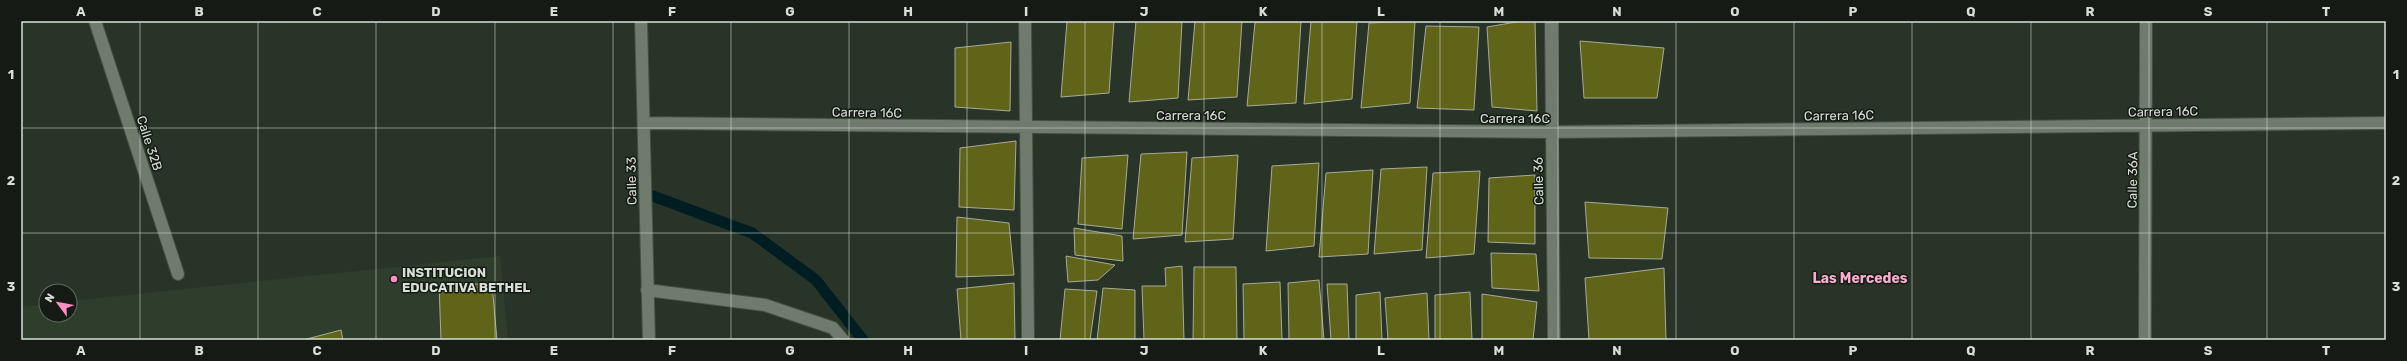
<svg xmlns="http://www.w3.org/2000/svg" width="2407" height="361" font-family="Rubik,sans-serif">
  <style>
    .built { fill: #2e3d2c }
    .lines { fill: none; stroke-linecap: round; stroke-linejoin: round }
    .stream { stroke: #001e21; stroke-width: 11 }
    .building { fill: #606419; stroke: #a8aa98 }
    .street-casing { stroke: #454f44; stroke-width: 14 }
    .street { stroke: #6f7b6d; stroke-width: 12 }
    .grid { fill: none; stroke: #d8dfd7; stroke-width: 1; stroke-opacity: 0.55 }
    .poi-dot { fill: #fc8fc1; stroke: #151a15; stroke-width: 1.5 }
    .labels { text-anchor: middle; stroke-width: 3; stroke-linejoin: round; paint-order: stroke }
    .street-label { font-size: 13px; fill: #d8dfd7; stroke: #151a15 }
    .poi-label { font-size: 13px; font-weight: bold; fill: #d8dfd7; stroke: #151a15; text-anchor: start }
    .neighbourhood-label { font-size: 14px; font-weight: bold; fill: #faacce; stroke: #151a15 }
    .neatline { fill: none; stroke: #d8dfd7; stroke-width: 1.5 }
    .grid-label { font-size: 13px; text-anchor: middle; font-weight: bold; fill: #d8dfd7 }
  </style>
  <rect width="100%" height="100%" fill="#293428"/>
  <path class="built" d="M 500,256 L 508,340 L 21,340 L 21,307 L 46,304 L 46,315 L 70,315 L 70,301 Z"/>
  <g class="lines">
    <path class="stream" d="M 653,196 L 752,233 L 816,280 L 863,340"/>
  </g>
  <path class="building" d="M 1067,21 L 1114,21 L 1109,93 L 1061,97 Z
    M 1136,21 L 1182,21 L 1178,98 L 1129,102 Z
    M 1195,21 L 1242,21 L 1237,97 L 1188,100 Z
    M 1301,21 L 1296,103 L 1247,106 L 1255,22 Z
    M 1311,21 L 1357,21 L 1352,99 L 1304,104 Z
    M 1415,21 L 1410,103 L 1361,108 L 1369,23 Z
    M 1522,21 L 1535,21 L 1537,111 L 1492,107 L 1487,27 Z
    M 1426,26 L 1479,27 L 1474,110 L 1417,108 Z
    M 1580,41 L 1664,48 L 1657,98 L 1584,98 Z
    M 1011,42 L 1010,111 L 955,107 L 955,48 Z
    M 1016,141 L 1014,210 L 959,207 L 960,148 Z
    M 1187,152 L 1182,235 L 1133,239 L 1141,154 Z
    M 1128,155 L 1122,229 L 1078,224 L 1082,158 Z
    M 1238,155 L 1233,239 L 1185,242 L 1192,158 Z
    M 1319,163 L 1314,246 L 1266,251 L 1272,166 Z
    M 1427,167 L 1422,250 L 1374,254 L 1381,169 Z
    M 1373,170 L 1368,254 L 1319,257 L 1326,173 Z
    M 1480,171 L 1474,254 L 1426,258 L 1433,173 Z
    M 1535,175 L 1535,244 L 1488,242 L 1489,178 Z
    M 1585,202 L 1668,208 L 1662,259 L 1589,258 Z
    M 957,217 L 1009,223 L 1014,275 L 956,277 Z
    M 1074,228 L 1122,236 L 1123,261 L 1075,255 Z
    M 1491,253 L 1536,254 L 1539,291 L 1492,288 Z
    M 1066,256 L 1115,265 L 1098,280 L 1068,282 Z
    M 1182,266 L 1184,340 L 1144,340 L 1142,286 L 1166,286 L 1165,268 Z
    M 1194,267 L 1236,267 L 1237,340 L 1193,340 Z
    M 1664,268 L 1666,340 L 1589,340 L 1585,278 Z
    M 1319,280 L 1324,340 L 1289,340 L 1288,283 Z
    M 1280,282 L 1282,340 L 1244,340 L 1243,284 Z
    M 1014,283 L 1015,340 L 961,340 L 957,289 Z
    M 439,284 L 492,284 L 497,340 L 441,340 Z
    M 1327,284 L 1347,284 L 1349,340 L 1331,340 Z
    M 1103,288 L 1135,290 L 1135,340 L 1097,340 Z
    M 1065,289 L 1097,291 L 1090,340 L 1060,340 Z
    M 1380,292 L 1382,340 L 1356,340 L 1356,295 Z
    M 1470,292 L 1472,340 L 1435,340 L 1435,295 Z
    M 1427,293 L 1429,340 L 1388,340 L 1385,298 Z
    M 1482,294 L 1537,302 L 1533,340 L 1482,340 Z
    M 341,330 L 343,340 L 303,340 Z"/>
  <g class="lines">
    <defs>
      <path id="street" d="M 95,21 L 178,274
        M 641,21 L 649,340
        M 1025,21 L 1028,340
        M 1551,21 L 1554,340
        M 644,123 L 1552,132 L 2386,123
        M 647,290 L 765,305 L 833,328 L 843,340
        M 2145,340 L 2146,21"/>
    </defs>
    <use href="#street" class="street-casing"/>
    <use href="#street" class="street"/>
  </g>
  <path class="grid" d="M 140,21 L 140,340M 258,21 L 258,340M 376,21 L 376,340M 495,21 L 495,340M 613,21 L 613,340M 731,21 L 731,340M 849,21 L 849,340M 967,21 L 967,340M 1085,21 L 1085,340M 1204,21 L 1204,340M 1322,21 L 1322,340M 1440,21 L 1440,340M 1558,21 L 1558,340M 1676,21 L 1676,340M 1794,21 L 1794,340M 1912,21 L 1912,340M 2031,21 L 2031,340M 2149,21 L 2149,340M 2267,21 L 2267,340M 21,128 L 2386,128M 21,233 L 2386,233"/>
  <circle class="poi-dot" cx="394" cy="279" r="4"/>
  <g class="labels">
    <g class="street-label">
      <text transform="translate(2163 111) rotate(-1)" y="5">Carrera 16C</text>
      <text transform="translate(867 112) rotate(1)" y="5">Carrera 16C</text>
      <text x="1191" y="120">Carrera 16C</text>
      <text transform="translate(1839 115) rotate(-1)" y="5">Carrera 16C</text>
      <text x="1515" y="123">Carrera 16C</text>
      <text transform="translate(150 143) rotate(72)" y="5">Calle 32B</text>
      <text transform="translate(2132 180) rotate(-89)" y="5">Calle 36A</text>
      <text transform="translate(631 181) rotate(-91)" y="5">Calle 33</text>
      <text transform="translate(1538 181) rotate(-91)" y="5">Calle 36</text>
    </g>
    <g class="poi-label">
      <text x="402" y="277">INSTITUCION<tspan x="402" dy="15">EDUCATIVA BETHEL</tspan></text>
    </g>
    <g class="neighbourhood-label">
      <text x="1860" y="283">Las Mercedes</text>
    </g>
  </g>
  <rect width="2407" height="361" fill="none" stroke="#151a15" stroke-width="44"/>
  <g transform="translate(58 303) rotate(302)"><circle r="19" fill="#151a15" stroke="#636963"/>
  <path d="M0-3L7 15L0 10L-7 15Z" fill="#fc8fc1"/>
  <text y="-6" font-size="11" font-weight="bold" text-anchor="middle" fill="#d8dfd7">N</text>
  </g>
  <rect x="22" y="22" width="2363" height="317" class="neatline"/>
  <g class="grid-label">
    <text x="81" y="16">A</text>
    <text x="199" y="16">B</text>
    <text x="317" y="16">C</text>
    <text x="436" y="16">D</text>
    <text x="554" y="16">E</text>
    <text x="672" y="16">F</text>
    <text x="790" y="16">G</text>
    <text x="908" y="16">H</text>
    <text x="1026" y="16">I</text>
    <text x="1144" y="16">J</text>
    <text x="1263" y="16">K</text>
    <text x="1381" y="16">L</text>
    <text x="1499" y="16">M</text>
    <text x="1617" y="16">N</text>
    <text x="1735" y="16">O</text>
    <text x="1853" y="16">P</text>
    <text x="1971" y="16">Q</text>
    <text x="2090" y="16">R</text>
    <text x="2208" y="16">S</text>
    <text x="2326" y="16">T</text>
    <text x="11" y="79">1</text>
    <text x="2396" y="79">1</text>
    <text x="11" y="185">2</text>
    <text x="2396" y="185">2</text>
    <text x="11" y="291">3</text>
    <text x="2396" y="291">3</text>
    <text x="81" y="355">A</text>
    <text x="199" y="355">B</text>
    <text x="317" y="355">C</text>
    <text x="436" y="355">D</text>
    <text x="554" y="355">E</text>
    <text x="672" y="355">F</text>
    <text x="790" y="355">G</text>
    <text x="908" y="355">H</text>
    <text x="1026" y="355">I</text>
    <text x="1144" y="355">J</text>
    <text x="1263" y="355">K</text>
    <text x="1381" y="355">L</text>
    <text x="1499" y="355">M</text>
    <text x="1617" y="355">N</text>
    <text x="1735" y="355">O</text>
    <text x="1853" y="355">P</text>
    <text x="1971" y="355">Q</text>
    <text x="2090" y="355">R</text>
    <text x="2208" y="355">S</text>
    <text x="2326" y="355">T</text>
  </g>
</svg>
